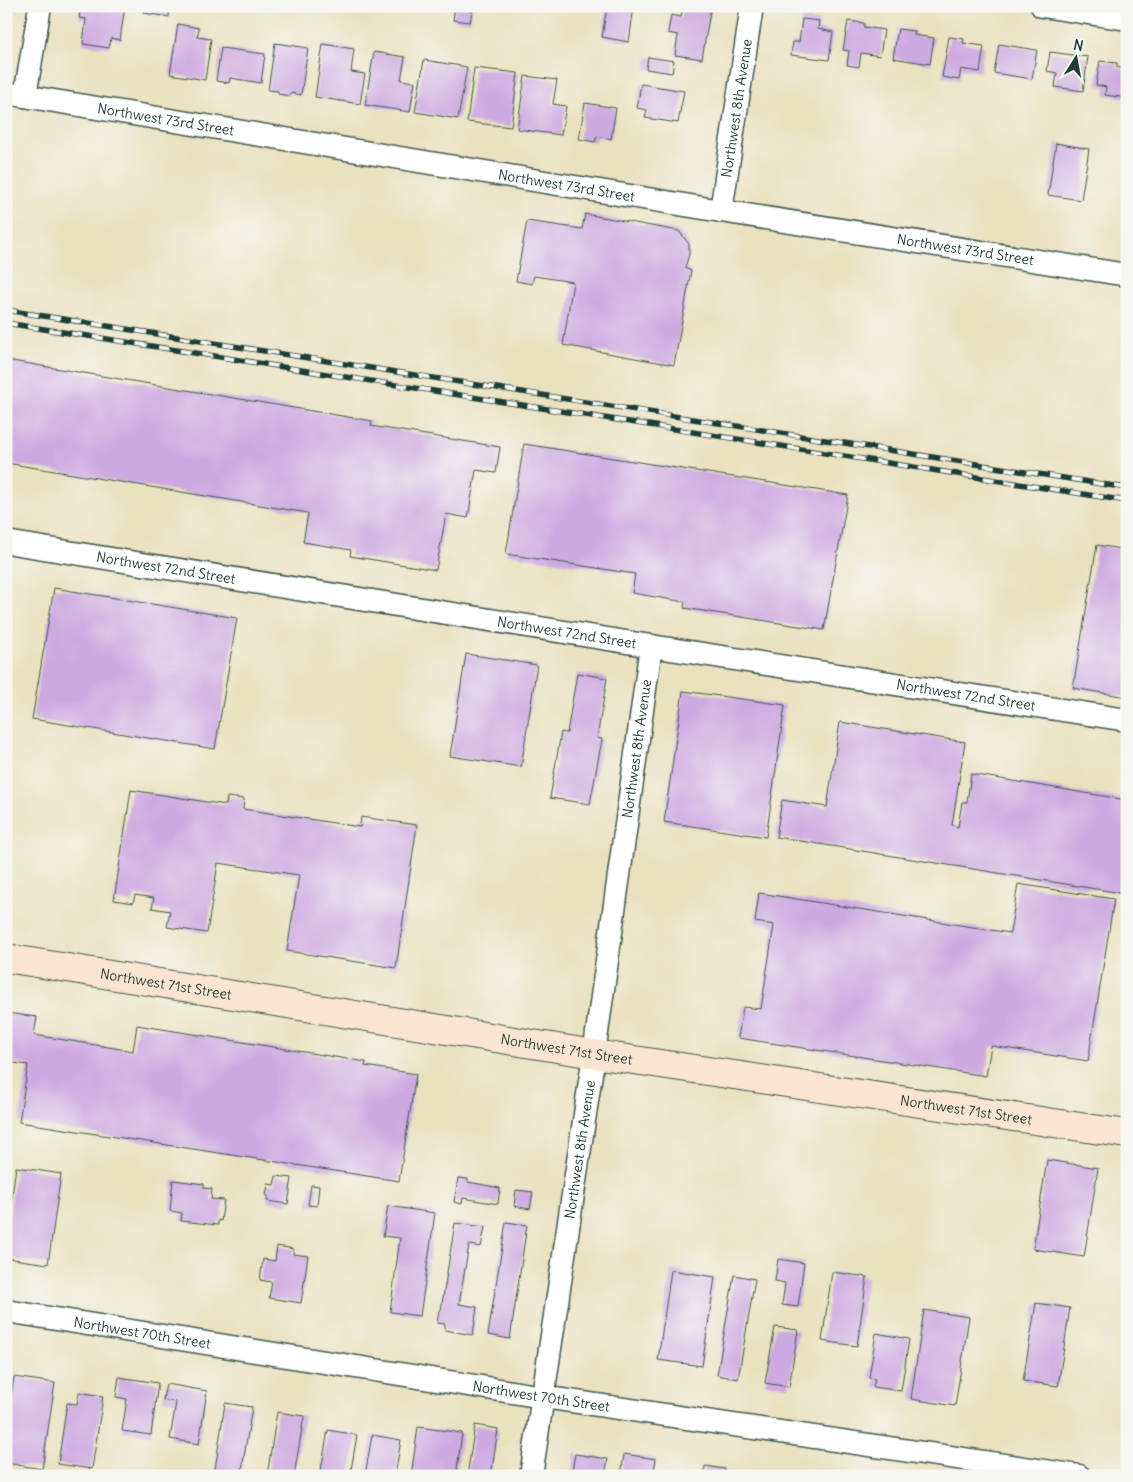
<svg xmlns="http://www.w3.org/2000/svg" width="1133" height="1482" font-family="Delius,sans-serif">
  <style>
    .building { fill: #cda9e1 }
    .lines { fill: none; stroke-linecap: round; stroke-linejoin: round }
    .street-casing { stroke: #3d5649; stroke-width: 25 }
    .secondary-casing { stroke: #3d5649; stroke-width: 30 }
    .street { stroke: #fff; stroke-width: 22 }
    .secondary { stroke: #fce5d0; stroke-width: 28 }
    .rail-casing { stroke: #1f3d34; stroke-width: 5.5 }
    .rail { stroke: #f6f6f2; stroke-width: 4; stroke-dasharray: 11; stroke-linecap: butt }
    .labels { text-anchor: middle; stroke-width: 4; stroke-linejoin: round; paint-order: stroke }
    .street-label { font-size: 14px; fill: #1f3d34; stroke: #f6f6f2 }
  </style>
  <rect width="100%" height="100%" fill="#f6f6f2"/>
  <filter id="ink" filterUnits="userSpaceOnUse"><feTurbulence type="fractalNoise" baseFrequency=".02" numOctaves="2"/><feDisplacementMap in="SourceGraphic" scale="10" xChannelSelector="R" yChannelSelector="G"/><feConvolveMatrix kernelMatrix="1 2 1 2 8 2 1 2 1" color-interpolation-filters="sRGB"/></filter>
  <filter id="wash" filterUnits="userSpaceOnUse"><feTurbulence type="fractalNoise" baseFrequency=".0096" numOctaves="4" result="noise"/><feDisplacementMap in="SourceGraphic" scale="20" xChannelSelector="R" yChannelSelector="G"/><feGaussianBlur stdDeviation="1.12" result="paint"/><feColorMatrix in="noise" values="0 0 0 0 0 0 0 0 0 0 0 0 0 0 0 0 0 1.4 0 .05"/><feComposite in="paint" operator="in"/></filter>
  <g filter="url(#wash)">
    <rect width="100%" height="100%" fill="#eae1bf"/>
    <g id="blocks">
      <path class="building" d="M 81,6 L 125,6 L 120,40 L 111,38 L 109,48 L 83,44 L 86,19 L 79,18 Z
        M 145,6 L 170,6 L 169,17 L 144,13 Z
        M 455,6 L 473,6 L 470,22 L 453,20 Z
        M 607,6 L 634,6 L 629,42 L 602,37 Z
        M 683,6 L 711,6 L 702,59 L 675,55 L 678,35 L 668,33 L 671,15 L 681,17 Z
        M 802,19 L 819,21 L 818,29 L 833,32 L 829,60 L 791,55 L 793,42 L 799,42 Z
        M 848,21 L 864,23 L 864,27 L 884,30 L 880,56 L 861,53 L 859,67 L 847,65 L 849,51 L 843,50 Z
        M 178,24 L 199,28 L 197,37 L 211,39 L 205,80 L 170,74 Z
        M 898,29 L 915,31 L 914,35 L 934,38 L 930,64 L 893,58 Z
        M 949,37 L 964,39 L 963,43 L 984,46 L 980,72 L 961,69 L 959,80 L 942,77 Z
        M 275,43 L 308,48 L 301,95 L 290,93 L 290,96 L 278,94 L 278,91 L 268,90 Z
        M 323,44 L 354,49 L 351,72 L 365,74 L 360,104 L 315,97 Z
        M 999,44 L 1037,50 L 1032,79 L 994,73 Z
        M 221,48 L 265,54 L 261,83 L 230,78 L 229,83 L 216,81 Z
        M 374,52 L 405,57 L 401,80 L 415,82 L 410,112 L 365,105 Z
        M 1050,52 L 1088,57 L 1083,91 L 1055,87 L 1057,73 L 1047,71 Z
        M 648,57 L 674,61 L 672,73 L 646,69 Z
        M 424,60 L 467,67 L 458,119 L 415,112 Z
        M 1100,61 L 1117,63 L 1117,67 L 1127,69 L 1127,98 L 1105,95 L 1106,87 L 1096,85 Z
        M 474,68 L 518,73 L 511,127 L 467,122 Z
        M 525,76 L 557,80 L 553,104 L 566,106 L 561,135 L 517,129 Z
        M 641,84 L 684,91 L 678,123 L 645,118 L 647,110 L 637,108 Z
        M 585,103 L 616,108 L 611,139 L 597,136 L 595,142 L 579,139 Z
        M 1056,143 L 1089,149 L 1081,200 L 1048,195 Z
        M 585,214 L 679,231 L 689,244 L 689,254 L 685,268 L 691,271 L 674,365 L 563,345 L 573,282 L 534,276 L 532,284 L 516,281 L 527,221 L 582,229 Z
        M 6,360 L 372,421 L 371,426 L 500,447 L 496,473 L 476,470 L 468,518 L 446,514 L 436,570 L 350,556 L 351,550 L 303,542 L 308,513 L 6,463 Z
        M 524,444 L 848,495 L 824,630 L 684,608 L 685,602 L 632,593 L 635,574 L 506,554 Z
        M 1097,545 L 1127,550 L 1127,697 L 1073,688 Z
        M 54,588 L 237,618 L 215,749 L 32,719 Z
        M 466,654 L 537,665 L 521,767 L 450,756 Z
        M 577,673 L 607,678 L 597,738 L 602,739 L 590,804 L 550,798 L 561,732 L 567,733 Z
        M 683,691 L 785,705 L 766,837 L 664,822 Z
        M 840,722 L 965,742 L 952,825 L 958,827 L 962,802 L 967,802 L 971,774 L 1127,800 L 1127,894 L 776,837 L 782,800 L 827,807 Z
        M 131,790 L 226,805 L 227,797 L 244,799 L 243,809 L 360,827 L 361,817 L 417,825 L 396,968 L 287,951 L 299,875 L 218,863 L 207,933 L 167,927 L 170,911 L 152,908 L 154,898 L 135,895 L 133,903 L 114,900 Z
        M 1018,884 L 1114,899 L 1088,1061 L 991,1046 L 986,1076 L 738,1038 L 743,1007 L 761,1009 L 774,925 L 755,922 L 759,893 L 1010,933 Z
        M 6,1013 L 37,1017 L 34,1035 L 133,1051 L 137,1025 L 366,1062 L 365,1066 L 416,1074 L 399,1181 L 19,1122 L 28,1065 L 6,1062 Z
        M 1047,1160 L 1098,1168 L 1084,1257 L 1033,1249 Z
        M 16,1167 L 61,1174 L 48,1264 L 6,1258 L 6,1239 Z
        M 276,1176 L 292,1178 L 288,1204 L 267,1201 L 268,1196 L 266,1196 L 268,1184 L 274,1185 Z
        M 458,1178 L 468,1179 L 468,1182 L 500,1188 L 498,1204 L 463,1198 L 462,1204 L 454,1202 Z
        M 173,1180 L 204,1184 L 204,1188 L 212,1189 L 211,1199 L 224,1200 L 221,1221 L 218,1220 L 218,1225 L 181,1221 L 182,1213 L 170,1211 Z
        M 311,1185 L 319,1186 L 317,1206 L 308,1205 Z
        M 516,1190 L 533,1192 L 530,1209 L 514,1206 Z
        M 388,1206 L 435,1213 L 420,1316 L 390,1312 L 400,1238 L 383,1236 Z
        M 506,1222 L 527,1225 L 510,1339 L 488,1335 Z
        M 455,1223 L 485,1227 L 481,1247 L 469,1245 L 459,1304 L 477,1307 L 473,1335 L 445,1330 L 445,1324 L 437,1323 L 439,1310 L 441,1310 Z
        M 277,1246 L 294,1249 L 293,1254 L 308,1256 L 301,1303 L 269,1298 L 272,1282 L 260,1280 L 263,1259 L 275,1261 Z
        M 778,1259 L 804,1263 L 798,1307 L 782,1305 L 785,1283 L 775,1281 Z
        M 671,1270 L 715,1277 L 702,1366 L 658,1360 Z
        M 832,1272 L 867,1277 L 857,1346 L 822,1341 Z
        M 734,1275 L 755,1279 L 738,1379 L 717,1375 Z
        M 1036,1303 L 1070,1308 L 1058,1386 L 1023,1381 Z
        M 924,1310 L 969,1317 L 955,1406 L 911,1399 Z
        M 775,1327 L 798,1330 L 789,1387 L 765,1383 Z
        M 876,1333 L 909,1339 L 901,1391 L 873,1387 L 875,1379 L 869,1378 Z
        M 14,1377 L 55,1383 L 42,1469 L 6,1463 L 6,1428 Z
        M 119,1377 L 158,1383 L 151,1435 L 122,1431 L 127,1399 L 116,1397 Z
        M 166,1384 L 207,1391 L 199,1444 L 170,1439 L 176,1402 L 163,1400 Z
        M 79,1392 L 103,1396 L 92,1469 L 58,1464 L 67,1403 L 77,1404 Z
        M 225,1403 L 252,1407 L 241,1476 L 214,1476 Z
        M 277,1412 L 304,1416 L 294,1476 L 267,1476 Z
        M 475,1425 L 498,1429 L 491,1476 L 467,1476 Z
        M 418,1427 L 462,1433 L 456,1476 L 411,1476 Z
        M 328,1430 L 357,1435 L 350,1476 L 320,1476 Z
        M 372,1435 L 401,1440 L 395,1476 L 365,1476 Z
        M 575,1454 L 608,1459 L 605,1476 L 571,1476 Z
        M 624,1454 L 656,1459 L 653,1476 L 621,1476 Z
        M 705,1466 L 725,1469 L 724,1476 L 704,1476 Z"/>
    </g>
  </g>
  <g filter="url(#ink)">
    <use href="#blocks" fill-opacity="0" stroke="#3d5649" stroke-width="1"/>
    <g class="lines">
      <defs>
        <g id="street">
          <path d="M 1042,6 L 1127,19"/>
          <path id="s1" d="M 6,93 L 721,211 L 1127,275"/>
          <path d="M 25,96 L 40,6"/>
          <path id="s2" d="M 721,211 L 752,6"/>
          <path id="s3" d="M 6,542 L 651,646 L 1127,720"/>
          <path id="s4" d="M 6,1311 L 543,1397 L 1079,1476"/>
          <path id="s5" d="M 531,1476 L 594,1054 L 651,646"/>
        </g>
        <g id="secondary">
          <path id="s6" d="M 6,958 L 594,1054 L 1127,1134"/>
        </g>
      </defs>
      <use href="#street" class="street-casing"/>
      <use href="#secondary" class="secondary-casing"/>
      <use href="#street" class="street"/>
      <use href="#secondary" class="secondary"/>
      <defs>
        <path id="rail" d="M 6,310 L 1127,488
          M 6,323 L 1127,501"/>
      </defs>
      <use href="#rail" class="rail-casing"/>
      <use href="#rail" class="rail"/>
    </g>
  </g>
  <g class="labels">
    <g class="street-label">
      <text dy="5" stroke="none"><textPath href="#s2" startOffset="104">Northwest 8th Avenue</textPath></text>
      <text dy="5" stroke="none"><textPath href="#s1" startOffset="162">Northwest 73rd Street</textPath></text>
      <text dy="5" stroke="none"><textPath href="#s1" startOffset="568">Northwest 73rd Street</textPath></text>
      <text dy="5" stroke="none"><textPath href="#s1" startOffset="972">Northwest 73rd Street</textPath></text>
      <text dy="5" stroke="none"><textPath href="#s3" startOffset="162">Northwest 72nd Street</textPath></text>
      <text dy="5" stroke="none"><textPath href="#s3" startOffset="568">Northwest 72nd Street</textPath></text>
      <text dy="5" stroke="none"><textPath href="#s3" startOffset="972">Northwest 72nd Street</textPath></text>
      <text dy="5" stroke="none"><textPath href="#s5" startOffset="735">Northwest 8th Avenue</textPath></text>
      <text dy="5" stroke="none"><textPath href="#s6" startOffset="162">Northwest 71st Street</textPath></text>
      <text dy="5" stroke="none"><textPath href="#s6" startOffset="568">Northwest 71st Street</textPath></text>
      <text dy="5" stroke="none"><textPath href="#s6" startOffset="972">Northwest 71st Street</textPath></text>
      <text dy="5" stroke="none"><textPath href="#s5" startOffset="330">Northwest 8th Avenue</textPath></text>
      <text dy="5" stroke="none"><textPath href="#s4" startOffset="138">Northwest 70th Street</textPath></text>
      <text dy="5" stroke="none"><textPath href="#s4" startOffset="542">Northwest 70th Street</textPath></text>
    </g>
  </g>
  <rect width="1133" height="1482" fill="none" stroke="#f6f6f2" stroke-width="25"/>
  <g transform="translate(1076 58) rotate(11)" stroke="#f6f6f2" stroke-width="4" paint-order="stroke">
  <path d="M0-4L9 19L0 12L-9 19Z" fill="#1f3d34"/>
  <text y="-8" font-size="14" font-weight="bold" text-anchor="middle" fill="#1f3d34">N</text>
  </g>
</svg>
